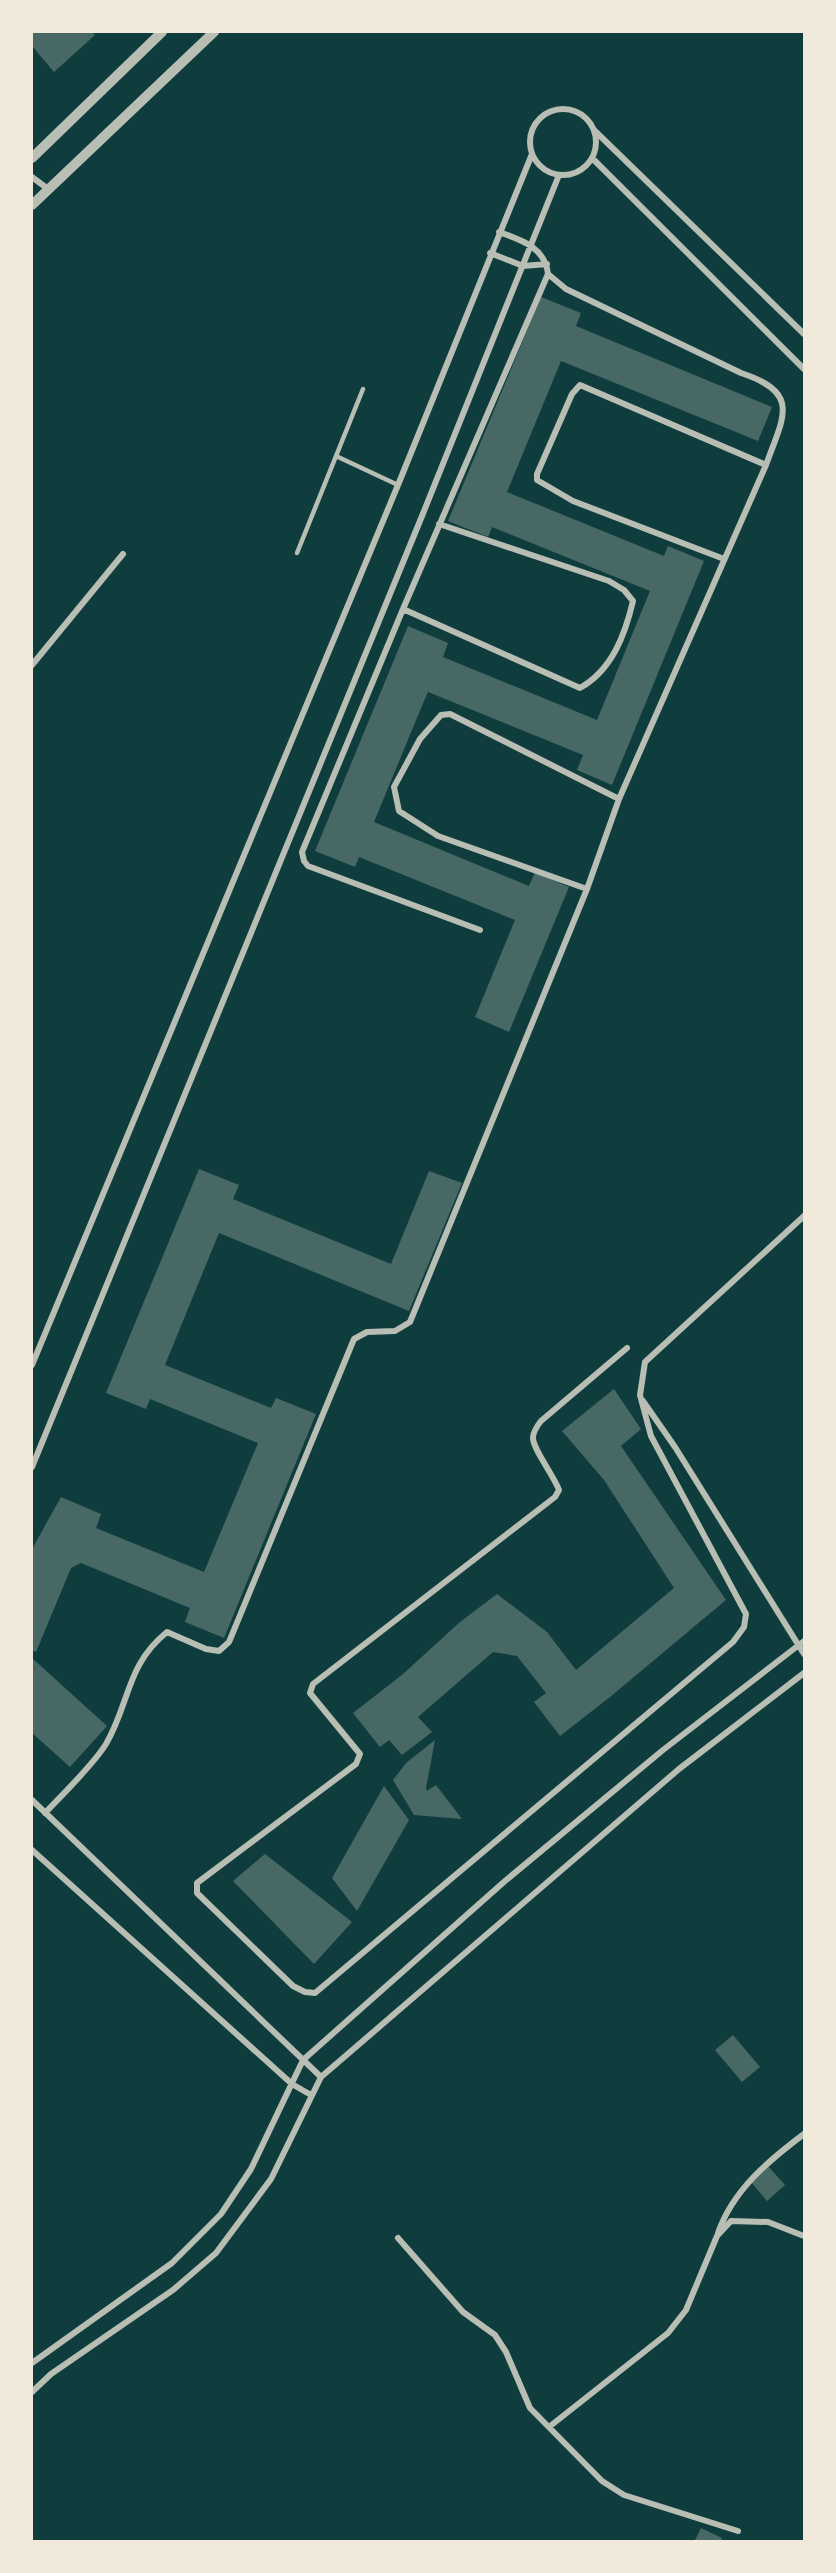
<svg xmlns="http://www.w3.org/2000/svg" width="836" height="2573" font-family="'Source Serif 4',serif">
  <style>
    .building { fill: #486865 }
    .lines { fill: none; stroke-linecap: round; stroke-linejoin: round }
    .service { stroke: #b8beb3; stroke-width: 4.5 }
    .minor { stroke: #b8beb3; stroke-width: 6 }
    .tertiary { stroke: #b8beb3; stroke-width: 10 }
  </style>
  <rect width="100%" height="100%" fill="#0f3d3e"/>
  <path class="building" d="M 32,32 L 92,32 L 95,35 L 54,72 L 32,46 Z
    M 541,297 L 581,313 L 576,326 L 772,407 L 758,441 L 561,361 L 507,492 L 664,556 L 668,546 L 704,561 L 612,785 L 577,770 L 583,755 L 428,692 L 424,701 L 374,822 L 529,886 L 535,872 L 569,887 L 509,1032 L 475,1017 L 515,920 L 359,857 L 355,867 L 315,851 L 408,626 L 448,643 L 443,657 L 597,720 L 650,591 L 492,527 L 488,537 L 448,521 Z
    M 199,1169 L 239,1185 L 233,1199 L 391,1264 L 429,1171 L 462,1183 L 409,1311 L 219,1233 L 165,1365 L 271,1408 L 276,1398 L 316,1414 L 224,1638 L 185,1622 L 190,1608 L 81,1563 L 71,1568 L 36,1652 L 32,1650 L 32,1549 L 61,1497 L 101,1514 L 96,1528 L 204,1572 L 258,1443 L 150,1399 L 146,1409 L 106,1393 Z
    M 614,1389 L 641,1429 L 621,1446 L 726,1600 L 610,1697 L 560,1736 L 534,1702 L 546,1693 L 517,1656 L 493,1652 L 418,1717 L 432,1732 L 402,1755 L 389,1740 L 380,1747 L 353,1713 L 403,1674 L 460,1622 L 497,1594 L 547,1632 L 576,1670 L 674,1588 L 604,1480 L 562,1431 Z
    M 32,1658 L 107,1726 L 70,1767 L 32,1733 Z
    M 435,1740 L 426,1788 L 427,1791 L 436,1785 L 462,1819 L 414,1815 L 393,1780 L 406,1763 Z
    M 384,1786 L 409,1820 L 357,1911 L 332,1878 Z
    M 265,1854 L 352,1922 L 314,1964 L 233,1881 Z
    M 733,2035 L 760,2067 L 742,2082 L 715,2050 Z
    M 768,2166 L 785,2185 L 767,2201 L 751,2182 Z
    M 701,2528 L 722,2538 L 720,2542 L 694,2542 Z"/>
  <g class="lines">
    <path class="service" d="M 336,456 L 398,485
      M 297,553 L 363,389"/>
    <path class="minor" d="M530 142a33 33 0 1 1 66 0a33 33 0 1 1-66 0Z
      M 595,131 L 804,334
      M 593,159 L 804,369
      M 32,177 L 48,189
      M 490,253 L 523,266 L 547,264
      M 724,559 L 573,501 L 537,480 L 537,474 L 572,394 L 580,385 L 766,465
      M 403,609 L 580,688 C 612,670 625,635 633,601 L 624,590 L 609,581 L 439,524
      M 32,665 L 123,554
      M 587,889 L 438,836 L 399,811 L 394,787 L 420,739 L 441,715 L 450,714 L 619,799
      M 480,930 L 308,866 L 304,861 L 302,852 L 403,609 L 548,274
      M 627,1348 L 541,1421 C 537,1426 533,1432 533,1438 C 533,1449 554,1476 559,1490 L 555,1497 L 313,1684 L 310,1693 L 360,1754 L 356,1764 L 197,1883 L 197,1893 L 293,1986 L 305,1992 L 315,1993 L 733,1642 L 744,1627 L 746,1614 L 651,1436 L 640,1395 L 645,1362 L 804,1216
      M 32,1365 L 398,485 L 532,154
      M 643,1401 L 675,1447 L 804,1654
      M 32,1467 L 422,516 L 559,175
      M 32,1800 L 321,2077
      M 45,1813 C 63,1794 93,1765 106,1744 C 130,1703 126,1665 167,1632 L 206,1649 L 219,1651 L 229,1642 L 354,1339 L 367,1332 L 395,1331 L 410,1322 L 587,889 L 619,799 L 766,465 C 783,417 802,393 741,373 L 566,289 L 548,274 C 545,247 521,240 499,232
      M 32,1850 L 292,2084 L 311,2095
      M 718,2233 C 733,2190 768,2161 804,2134
      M 398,2238 L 463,2312 L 495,2335 L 506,2352 L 530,2408 L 602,2481 L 624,2495 L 738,2531
      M 32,2363 L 172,2263 L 221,2214 L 251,2169 L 303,2060 L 505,1881 L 663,1750 L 804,1641
      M 32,2392 L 51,2374 L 173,2290 L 216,2253 L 271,2179 L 321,2077 L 679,1769 L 804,1673
      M 549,2427 L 668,2333 L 686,2310 L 717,2236 L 731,2221 L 768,2222 L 804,2236"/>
    <path class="tertiary" d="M 32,158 L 162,32
      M 32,205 L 214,32"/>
  </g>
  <rect width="836" height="2573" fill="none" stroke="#f1e9da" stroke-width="66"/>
</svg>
